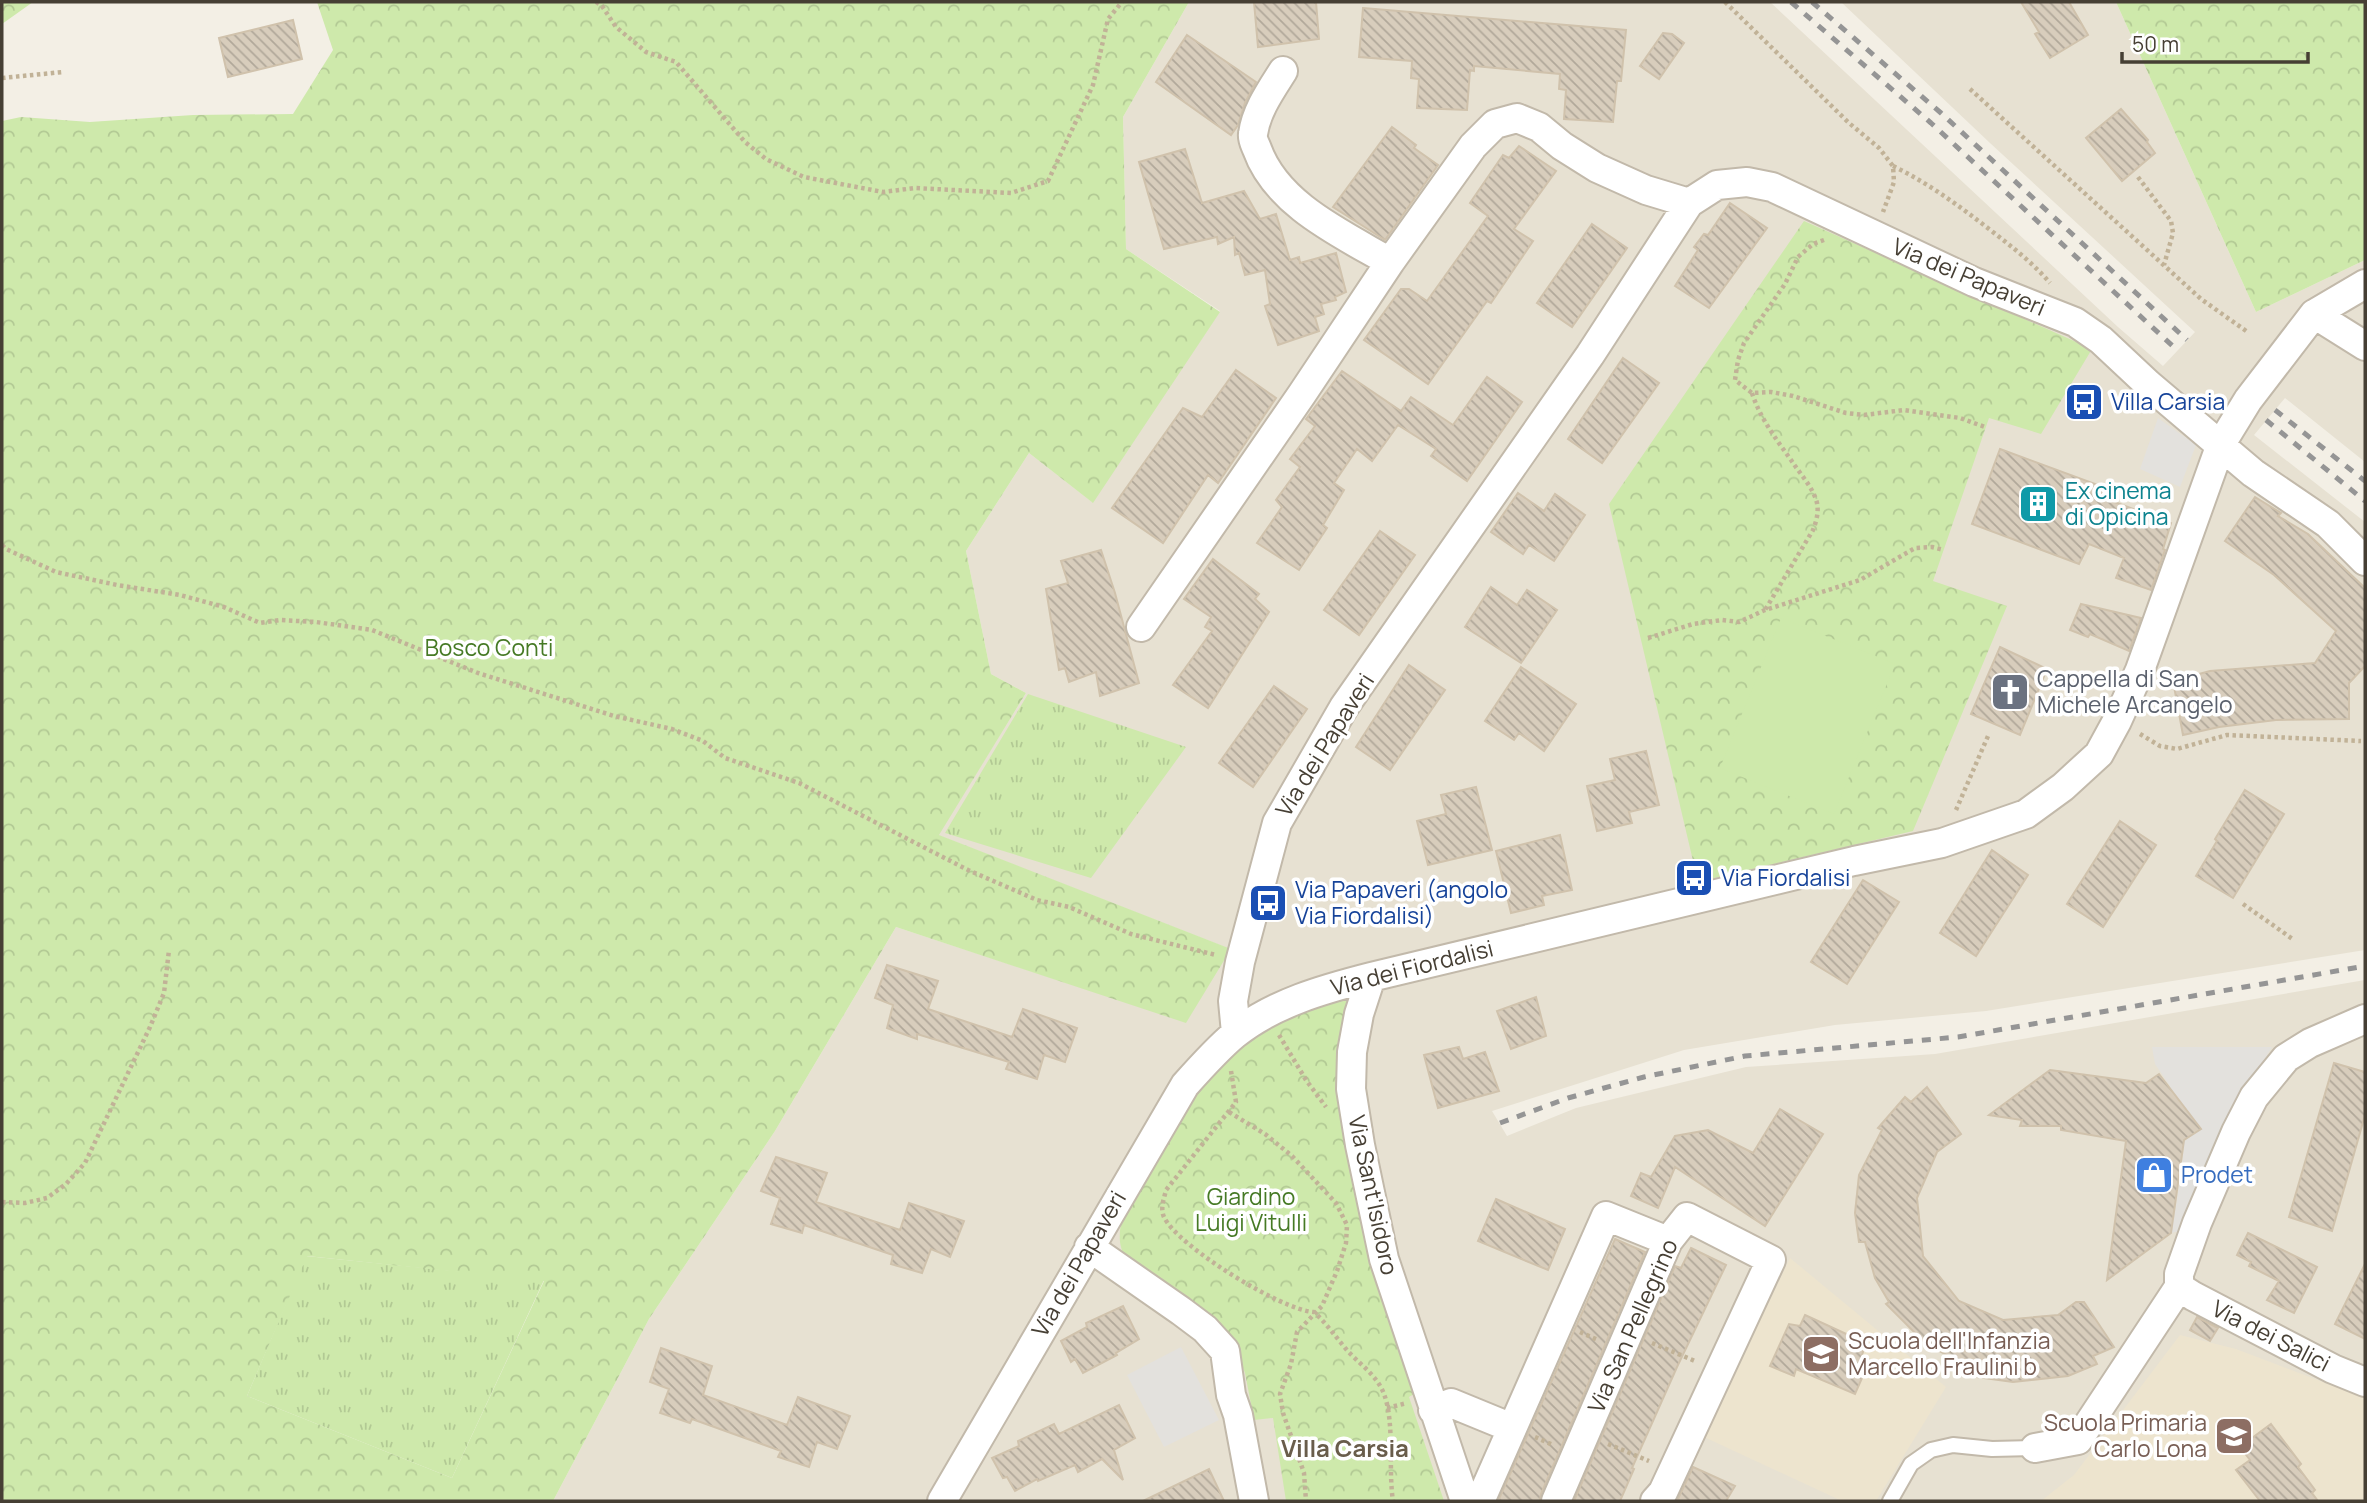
<svg xmlns="http://www.w3.org/2000/svg" width="2367" height="1503" font-family="Manrope,sans-serif">
  <style>
    .residential { fill: #e7e1d2 }
    .education { fill: #ede4ce }
    .grass { fill: url(#grass-tufts) }
    .forest { fill: url(#forest-crowns); fill-rule: evenodd }
    .pitch { fill: #cee9ab }
    .parking { fill: #e3e1dd }
    .building { fill: url(#building-back-hatch); stroke: #d0c2ac; stroke-width: 2 }
    .lines { fill: none; stroke-linecap: round; stroke-linejoin: round }
    .lane-casing { stroke: #c2b9aa; stroke-width: 18 }
    .street-casing { stroke: #c2b9aa; stroke-width: 32 }
    .path { stroke: #c1b297; stroke-width: 4.5; stroke-dasharray: 3.5 3.5; stroke-linecap: butt }
    .lane { stroke: #fff; stroke-width: 14 }
    .street { stroke: #fff; stroke-width: 28 }
    .rail { stroke: #959595; stroke-width: 5; stroke-dasharray: 9 9; stroke-linecap: butt }
    .labels { text-anchor: middle; stroke-width: 7; stroke-linejoin: round; paint-order: stroke }
    .street-label { font-size: 23px; fill: #463f34; stroke: #fff }
    .transit-label { font-size: 23px; fill: #164399; stroke: #fff; text-anchor: start }
    .culture-label { font-size: 23px; fill: #0d838f; stroke: #fff; text-anchor: start }
    .park-label { font-size: 23px; fill: #467a25; stroke: #fff }
    .worship-label { font-size: 23px; fill: #5b616d; stroke: #fff; text-anchor: start }
    .shop-label { font-size: 23px; fill: #366cbe; stroke: #fff; text-anchor: start }
    .education-label { font-size: 23px; fill: #785e54; stroke: #fff; text-anchor: start }
    .neighbourhood-label { font-size: 24px; font-weight: bold; fill: #695d4b; stroke: #fff }
  </style>
  <defs>
    <pattern id="grass-tufts" width="24" height="20" patternUnits="userSpaceOnUse" patternTransform="scale(1.75)"><rect width="24" height="20" fill="#cee9ab"/><path d="M3 7l-1-3M5 7V3M7 7l1-3M15 17l-1-3M17 17v-4M19 17l1-3" fill="none" stroke="#b2c994"/></pattern>
    <pattern id="forest-crowns" width="20" height="18" patternUnits="userSpaceOnUse" patternTransform="scale(1.75)"><rect width="20" height="18" fill="#cee9ab"/><path d="M2 6a3 3 0 1 1 6 0M12 15a3 3 0 1 1 6 0" fill="none" stroke="#b2c994"/></pattern>
    <pattern id="building-back-hatch" width="6" height="6" patternUnits="userSpaceOnUse" patternTransform="scale(1.75)"><rect width="6" height="6" fill="#d8cdbc"/><path d="M-1 5l2 2M0 0l6 6M5-1l2 2" fill="none" stroke="#b1a89a"/></pattern>
  </defs>
  <rect width="100%" height="100%" fill="#f3efe5"/>
  <path class="residential" d="M 1189,2 L 1770,2 L 2118,327 L 2163,366 L 2195,332 L 1990,143 L 1841,2 L 2116,2 L 2256,312 L 2365,260 L 2365,462 L 2285,398 L 2254,435 L 2365,522 L 2365,950 L 1986,1011 L 1835,1025 L 1684,1050 L 1492,1111 L 1507,1136 L 1576,1108 L 1746,1067 L 1935,1054 L 2365,980 L 2365,1501 L 553,1501 L 649,1319 L 775,1131 L 896,927 L 1186,1022 L 1230,949 L 938,835 L 1026,693 L 991,674 L 966,551 L 1029,453 L 1092,502 L 1220,311 L 1126,249 L 1123,117 Z"/>
  <path class="education" d="M 1790,1258 L 1946,1387 L 1876,1501 L 1842,1501 L 1704,1437 Z
    M 2180,1335 L 2236,1349 L 2365,1398 L 2365,1501 L 2041,1501 L 2074,1475 Z"/>
  <path class="grass" d="M 1028,694 L 1186,747 L 1091,878 L 945,833 Z
    M 306,1256 L 544,1280 L 452,1478 L 247,1396 Z"/>
  <path class="forest" d="M 2,2 L 33,2 L 2,24 Z
    M 317,2 L 1189,2 L 1123,117 L 1126,249 L 1220,312 L 1093,503 L 1029,453 L 966,551 L 991,674 L 1026,693 L 939,835 L 1231,949 L 1186,1023 L 896,927 L 775,1131 L 649,1319 L 553,1501 L 2,1501 L 2,121 L 21,117 L 90,122 L 193,115 L 293,114 L 333,50 ZM 307,1256 L 544,1281 L 452,1478 L 247,1396 Z
    M 2116,2 L 2365,2 L 2365,260 L 2256,312 Z
    M 1804,221 L 2092,349 L 2041,434 L 1989,418 L 1933,581 L 2007,606 L 1913,831 L 1698,882 L 1609,504 Z
    M 1343,997 L 1348,999 L 1349,1006 L 1374,1267 L 1388,1315 L 1414,1394 L 1409,1397 L 1444,1501 L 1286,1501 L 1273,1418 L 1254,1420 L 1245,1373 L 1234,1345 L 1127,1260 C 1117,1245 1119,1232 1123,1214 L 1204,1080 L 1234,1050 L 1295,1011 Z"/>
  <path class="pitch" d="M 1781,618 L 1895,664 L 1834,814 L 1720,768 Z"/>
  <path class="parking" d="M 2158,418 L 2196,445 L 2180,487 L 2140,469 Z
    M 2152,1047 L 2272,1047 L 2219,1134 L 2184,1230 L 2171,1233 L 2163,1231 L 2168,1220 L 2174,1219 L 2181,1173 L 2174,1172 L 2176,1162 L 2182,1163 L 2184,1149 L 2178,1149 L 2178,1141 L 2185,1141 L 2200,1128 L 2159,1095 L 2170,1086 L 2155,1064 Z
    M 1181,1347 L 1219,1420 L 1164,1447 L 1127,1375 Z"/>
  <path class="building" d="M 1254,2 L 1316,2 L 1319,39 L 1258,47 Z
    M 2021,2 L 2069,2 L 2088,35 L 2050,58 L 2035,34 L 2039,32 Z
    M 1363,8 L 1626,30 L 1621,81 L 1617,81 L 1613,122 L 1564,119 L 1566,90 L 1559,89 L 1560,74 L 1474,66 L 1474,71 L 1470,70 L 1467,110 L 1417,108 L 1419,79 L 1411,78 L 1412,61 L 1359,57 Z
    M 293,20 L 302,59 L 228,77 L 219,38 Z
    M 1663,33 L 1672,34 L 1684,43 L 1659,79 L 1640,66 Z
    M 1187,35 L 1256,82 L 1245,103 L 1238,125 L 1231,135 L 1156,82 Z
    M 2121,109 L 2148,140 L 2147,142 L 2155,153 L 2122,181 L 2086,138 Z
    M 1392,127 L 1416,145 L 1414,148 L 1438,165 L 1385,240 L 1333,207 Z
    M 1519,146 L 1556,171 L 1514,229 L 1533,241 L 1491,303 L 1487,301 L 1428,384 L 1364,340 L 1401,289 L 1409,289 L 1427,301 L 1488,216 L 1470,203 L 1503,155 L 1509,158 Z
    M 1185,149 L 1202,203 L 1244,191 L 1260,219 L 1276,214 L 1290,260 L 1299,257 L 1300,263 L 1336,253 L 1346,292 L 1335,297 L 1336,300 L 1321,304 L 1324,314 L 1315,317 L 1319,331 L 1278,345 L 1265,306 L 1270,304 L 1265,270 L 1245,275 L 1239,253 L 1235,255 L 1234,237 L 1218,244 L 1217,237 L 1164,249 L 1139,162 Z
    M 1730,203 L 1767,228 L 1709,308 L 1675,286 L 1698,250 L 1694,247 L 1704,234 L 1708,235 Z
    M 1592,224 L 1627,248 L 1572,327 L 1537,303 Z
    M 1623,358 L 1659,383 L 1602,463 L 1568,439 Z
    M 1236,370 L 1276,398 L 1218,483 L 1208,475 L 1163,543 L 1112,508 L 1183,408 L 1202,417 Z
    M 1342,371 L 1401,411 L 1411,397 L 1453,425 L 1487,377 L 1522,402 L 1467,481 L 1431,456 L 1436,449 L 1398,425 L 1372,461 L 1357,449 L 1334,483 L 1344,490 L 1323,525 L 1327,528 L 1299,570 L 1257,543 L 1282,507 L 1276,500 L 1300,467 L 1290,459 L 1315,426 L 1306,419 Z
    M 2000,449 L 2106,488 L 2101,497 L 2171,523 L 2163,549 L 2165,550 L 2151,590 L 2116,578 L 2124,558 L 2089,544 L 2079,564 L 1972,524 Z
    M 1518,493 L 1544,511 L 1555,494 L 1585,515 L 1554,561 L 1529,545 L 1523,554 L 1491,532 Z
    M 2255,497 L 2281,513 L 2278,516 L 2308,534 L 2365,588 L 2365,666 L 2349,683 L 2349,719 L 2276,720 L 2219,727 L 2183,735 L 2173,681 L 2210,671 L 2315,663 L 2336,631 L 2274,575 L 2225,541 Z
    M 1380,531 L 1415,555 L 1359,635 L 1324,610 Z
    M 1101,550 L 1115,593 L 1139,683 L 1100,696 L 1096,672 L 1069,682 L 1065,668 L 1059,670 L 1046,589 L 1068,583 L 1061,561 Z
    M 1213,559 L 1259,594 L 1255,599 L 1269,612 L 1208,708 L 1173,685 L 1212,631 L 1205,627 L 1211,617 L 1184,599 Z
    M 1491,587 L 1517,605 L 1527,590 L 1557,610 L 1521,663 L 1465,627 Z
    M 2081,604 L 2141,618 L 2129,651 L 2090,634 L 2088,637 L 2070,630 Z
    M 2000,647 L 2047,669 L 2020,735 L 1971,714 Z
    M 1409,665 L 1445,690 L 1390,770 L 1356,747 Z
    M 1521,667 L 1576,704 L 1544,751 L 1519,733 L 1514,740 L 1485,721 Z
    M 1274,686 L 1307,709 L 1253,787 L 1219,763 Z
    M 1646,751 L 1659,805 L 1629,812 L 1632,823 L 1597,831 L 1587,786 L 1615,780 L 1610,759 Z
    M 1476,787 L 1492,850 L 1428,865 L 1417,821 L 1446,814 L 1441,795 Z
    M 2245,790 L 2284,814 L 2233,898 L 2196,876 L 2217,841 L 2215,839 Z
    M 2120,821 L 2156,845 L 2103,927 L 2067,904 Z
    M 1560,835 L 1572,890 L 1542,896 L 1544,905 L 1511,913 L 1496,851 Z
    M 1992,850 L 2028,875 L 1976,956 L 1940,933 Z
    M 1863,880 L 1899,902 L 1847,984 L 1811,962 Z
    M 887,965 L 938,981 L 928,1009 L 1012,1037 L 1023,1009 L 1077,1028 L 1065,1062 L 1044,1055 L 1037,1079 L 1006,1069 L 1009,1062 L 917,1034 L 917,1039 L 887,1028 L 893,1005 L 875,998 Z
    M 1536,997 L 1546,1036 L 1511,1049 L 1497,1011 Z
    M 1459,1047 L 1463,1059 L 1485,1052 L 1499,1091 L 1438,1108 L 1424,1055 Z
    M 2334,1063 L 2365,1072 L 2365,1115 L 2332,1231 L 2289,1217 Z
    M 2050,1070 L 2146,1083 L 2159,1074 L 2201,1129 L 2184,1140 L 2171,1233 L 2107,1280 L 2126,1141 L 2061,1130 L 2061,1126 L 2020,1126 L 2022,1120 L 1989,1115 Z
    M 1927,1087 L 1961,1134 L 1937,1152 L 1917,1198 L 1923,1256 L 1959,1301 L 2003,1320 L 2058,1315 L 2076,1302 L 2084,1302 L 2114,1347 L 2093,1356 L 2097,1364 L 2068,1376 L 2013,1382 L 1976,1377 L 1977,1374 L 1946,1361 L 1950,1357 L 1925,1343 L 1886,1304 L 1889,1302 L 1875,1278 L 1865,1242 L 1859,1242 L 1855,1213 L 1859,1175 L 1882,1130 L 1878,1128 L 1905,1097 L 1911,1102 Z
    M 1780,1109 L 1823,1134 L 1765,1226 L 1675,1167 L 1658,1208 L 1631,1196 L 1641,1173 L 1651,1177 L 1675,1136 L 1708,1130 L 1753,1153 Z
    M 776,1157 L 827,1173 L 816,1202 L 900,1230 L 909,1203 L 964,1221 L 950,1257 L 931,1249 L 922,1273 L 891,1264 L 893,1255 L 804,1225 L 802,1233 L 771,1224 L 780,1198 L 761,1191 Z
    M 1496,1199 L 1565,1229 L 1548,1270 L 1478,1241 Z
    M 2248,1233 L 2317,1267 L 2294,1313 L 2267,1300 L 2279,1281 L 2249,1266 L 2251,1262 L 2237,1255 Z
    M 1615,1239 L 1645,1252 L 1541,1494 L 1540,1501 L 1498,1501 Z
    M 1691,1248 L 1726,1265 L 1677,1367 L 1632,1468 L 1634,1469 L 1620,1501 L 1574,1501 L 1675,1266 L 1681,1268 Z
    M 2365,1264 L 2365,1339 L 2335,1324 Z
    M 1123,1306 L 1139,1339 L 1116,1353 L 1117,1355 L 1083,1373 L 1075,1359 L 1071,1362 L 1061,1341 L 1087,1327 L 1086,1323 Z
    M 1805,1315 L 1866,1343 L 1862,1355 L 1870,1360 L 1855,1394 L 1796,1369 L 1794,1376 L 1770,1366 L 1789,1324 L 1800,1326 Z
    M 2197,1317 L 2218,1328 L 2210,1341 L 2190,1330 Z
    M 661,1348 L 712,1366 L 703,1395 L 787,1425 L 798,1397 L 850,1416 L 837,1449 L 817,1442 L 809,1467 L 778,1457 L 781,1451 L 692,1419 L 690,1423 L 660,1413 L 669,1389 L 650,1382 Z
    M 1119,1405 L 1135,1438 L 1114,1450 L 1123,1480 L 1102,1459 L 1078,1472 L 1075,1465 L 1038,1481 L 1037,1479 L 1015,1491 L 1007,1477 L 1003,1478 L 992,1458 L 1019,1446 L 1018,1441 L 1054,1424 L 1059,1434 Z
    M 2271,1424 L 2301,1464 L 2298,1467 L 2315,1490 L 2312,1493 L 2318,1501 L 2260,1501 L 2236,1470 L 2250,1460 L 2240,1447 Z
    M 1693,1467 L 1735,1486 L 1726,1501 L 1677,1501 Z
    M 1209,1469 L 1224,1501 L 1143,1501 Z"/>
  <g class="lines">
    <defs>
      <path id="lane" d="M 1890,1501 L 1911,1464 L 1931,1450 L 1953,1445 L 1992,1449 L 2035,1448"/>
      <path id="street" d="M 1283,71 C 1271,90 1256,111 1253,134 C 1252,139 1255,144 1257,149 C 1277,205 1342,234 1390,262
        M 2314,314 L 2365,346
        M 1141,627 L 1302,394 L 1390,262 L 1473,146 L 1495,124 L 1517,118 L 1539,127 L 1562,146 L 1597,168 L 1646,190 L 1689,203
        M 1371,977 L 1359,1014 L 1352,1052 L 1351,1089 L 1360,1145 L 1384,1259 L 1465,1501
        M 1236,1033 L 1233,1001 L 1240,962 L 1277,823 L 1344,707 L 1590,355 L 1689,203 L 1717,185 L 1747,182 L 1772,187 L 1974,282 L 2075,322 L 2101,340 L 2148,384 L 2253,473 L 2328,524 L 2365,561
        M 1089,1247 L 1181,1311 L 1205,1329 L 1225,1351 L 1231,1395 L 1238,1415 L 1254,1501
        M 2179,1287 L 2193,1296 L 2333,1369 L 2365,1382
        M 1433,1410 L 1451,1403 L 1512,1428
        M 2035,1448 L 2078,1440 L 2179,1287 L 2179,1274 L 2197,1223 L 2236,1132 L 2254,1097 L 2286,1058 L 2310,1043 L 2365,1019
        M 942,1501 L 1185,1085 C 1201,1067 1217,1049 1235,1034 C 1274,1003 1324,989 1371,977 L 1854,861 L 1942,843 L 2026,814 L 2063,787 L 2099,754 L 2117,721 L 2140,670 L 2221,444 L 2248,400 L 2314,314 L 2365,284
        M 1473,1501 L 1481,1499 L 1606,1216 L 1668,1241
        M 1556,1501 L 1668,1241 L 1687,1217 L 1771,1260 L 1663,1492 L 1655,1501"/>
    </defs>
    <use href="#lane" class="lane-casing"/>
    <use href="#street" class="street-casing"/>
    <path class="path" d="M 596,2 L 602,6 L 616,27 L 646,52 L 676,62 L 745,142 L 766,159 L 804,177 L 883,192 L 915,188 L 1011,193 L 1048,181 L 1093,85 L 1108,19 L 1122,2
      M 1725,2 L 1849,123 L 1879,148 L 1893,166 L 1894,182 L 1883,212
      M 2,78 L 63,72
      M 1970,89 L 2201,299 L 2249,333
      M 1893,166 C 1928,183 1958,205 1989,229 C 2011,246 2032,262 2050,283
      M 2138,177 L 2171,221 L 2173,233 L 2164,265
      M 1824,240 L 1813,244 L 1798,257 L 1785,284 L 1744,343 L 1738,360 L 1735,380 L 1752,393 L 1771,392 L 1793,396 L 1846,413 L 1864,415 L 1904,410 L 1960,418 L 1985,427
      M 1752,393 C 1760,418 1776,439 1791,460 C 1800,474 1813,487 1817,503 C 1819,513 1816,522 1813,530 L 1765,610
      M 2,545 L 6,549 L 56,572 L 117,585 L 180,595 L 224,607 L 260,623 L 280,620 L 316,622 L 372,630 L 478,673 L 614,716 L 672,729 L 703,741 L 725,758 L 799,783 L 968,870 L 1037,900 L 1069,907 L 1131,934 L 1216,955
      M 1648,638 L 1693,624 L 1722,620 L 1739,622 L 1765,610 L 1860,580 L 1915,548 L 1932,547 L 1944,550
      M 2140,734 L 2160,746 L 2177,749 L 2227,735 L 2361,741
      M 1956,810 L 1988,736
      M 2243,904 L 2294,940
      M 1279,1035 L 1306,1080 L 1326,1107
      M 1231,1071 L 1236,1102 L 1166,1190 C 1164,1199 1160,1208 1164,1217 C 1177,1246 1283,1311 1314,1312 C 1326,1323 1335,1336 1346,1349 C 1358,1363 1377,1375 1384,1394 C 1395,1423 1388,1469 1393,1501
      M 1229,1112 L 1265,1134 L 1292,1156 L 1336,1203 L 1347,1225 L 1346,1243 L 1337,1271 L 1322,1306 L 1297,1332 L 1291,1364 L 1280,1394 L 1283,1413 L 1304,1473 L 1306,1501
      M 2,1202 L 25,1203 L 47,1198 L 66,1184 L 85,1163 L 150,1027 L 164,993 L 169,950
      M 1580,1332 L 1598,1340
      M 1652,1343 L 1695,1361
      M 1387,1408 L 1407,1403
      M 1535,1437 L 1553,1445
      M 1608,1444 L 1649,1461"/>
    <use href="#lane" class="lane"/>
    <use href="#street" class="street"/>
    <path class="rail" d="M 1791,2 L 1931,123 L 2177,350
      M 1812,2 L 1941,113 L 2187,340
      M 2275,410 L 2365,481
      M 2266,420 L 2365,501
      M 1500,1123 L 1568,1098 L 1644,1077 L 1745,1056 L 1958,1037 L 2365,966"/>
  </g>
  <defs>
    <symbol id="bus-square" viewBox="-11 -11 22 22"><rect x="-9" y="-9" width="18" height="18" rx="4" fill="#1a4fb4" stroke="#fff"/><path d="M-5-6H5V4H4V6H2V4H-2V6H-4V4H-5ZM-3.5-4V0h7V-4ZM-3.5 1.2v1.5H-2V1.2ZM2 1.2v1.5H3.5V1.2Z" fill="#fff"/></symbol>
    <symbol id="building-square" viewBox="-11 -11 22 22"><rect x="-9" y="-9" width="18" height="18" rx="4" fill="#0f9aa8" stroke="#fff"/><path d="M-4-6H4V6H1V3H-1V6H-4ZM-2.5-4.3h1.7v1.8h-1.7ZM.8-4.3h1.7v1.8H.8ZM-2.5-1h1.7V.8h-1.7ZM.8-1h1.7V.8H.8Z" fill="#fff"/></symbol>
    <symbol id="church-square" viewBox="-11 -11 22 22"><rect x="-9" y="-9" width="18" height="18" rx="4" fill="#6b7280" stroke="#fff"/><path d="M-1.2-6h2.4v3.5h3.3v2.4h-3.3V6h-2.4V-.1h-3.3v-2.4h3.3Z" fill="#fff"/></symbol>
    <symbol id="shop-square" viewBox="-11 -11 22 22"><rect x="-9" y="-9" width="18" height="18" rx="4" fill="#3f7fe0" stroke="#fff"/><path d="M-5-2.5h2.3a2.7 3.5 0 0 1 5.4 0H5L5.5 6h-11ZM-1.5-2.5h3a1.5 2.3 0 0 0-3 0Z" fill="#fff"/></symbol>
    <symbol id="school-square" viewBox="-11 -11 22 22"><rect x="-9" y="-9" width="18" height="18" rx="4" fill="#8d6e63" stroke="#fff"/><path d="M0-5L7-2L0 1L-7-2ZM-4 1L0 2.5L4 1V4Q0 6-4 4Z" fill="#fff"/></symbol>
  </defs>
  <g fill-rule="evenodd">
    <use href="#bus-square" x="2062" y="380" width="44" height="44"/>
    <use href="#building-square" x="2016" y="482" width="44" height="44"/>
    <use href="#church-square" x="1988" y="670" width="44" height="44"/>
    <use href="#bus-square" x="1672" y="856" width="44" height="44"/>
    <use href="#bus-square" x="1246" y="881" width="44" height="44"/>
    <use href="#shop-square" x="2132" y="1153" width="44" height="44"/>
    <use href="#school-square" x="1799" y="1332" width="44" height="44"/>
    <use href="#school-square" x="2212" y="1414" width="44" height="44"/>
  </g>
  <g class="labels">
    <g class="street-label">
      <text transform="translate(1969 277) rotate(23)" y="8">Via dei Papaveri</text>
      <text transform="translate(1325 745) rotate(-58)" y="8">Via dei Papaveri</text>
      <text transform="translate(1412 968) rotate(-14)" y="8">Via dei Fiordalisi</text>
      <text transform="translate(1373 1195) rotate(78)" y="8">Via Sant'Isidoro</text>
      <text transform="translate(1079 1264) rotate(-60)" y="8">Via dei Papaveri</text>
      <text transform="translate(1633 1326) rotate(-66)" y="8">Via San Pellegrino</text>
      <text transform="translate(2271 1336) rotate(27)" y="8">Via dei Salici</text>
    </g>
    <g class="transit-label">
      <text x="2111" y="410">Villa Carsia</text>
      <text x="1721" y="886">Via Fiordalisi</text>
      <text x="1295" y="898">Via Papaveri (angolo<tspan x="1295" dy="26">Via Fiordalisi)</tspan></text>
    </g>
    <g class="culture-label">
      <text x="2065" y="499">Ex cinema<tspan x="2065" dy="26">di Opicina</tspan></text>
    </g>
    <g class="park-label">
      <text x="489" y="656">Bosco Conti</text>
      <text x="1251" y="1205">Giardino<tspan x="1251" dy="26">Luigi Vitulli</tspan></text>
    </g>
    <g class="worship-label">
      <text x="2037" y="687">Cappella di San<tspan x="2037" dy="26">Michele Arcangelo</tspan></text>
    </g>
    <g class="shop-label">
      <text x="2181" y="1183">Prodet</text>
    </g>
    <g class="education-label">
      <text x="1848" y="1349">Scuola dell'Infanzia<tspan x="1848" dy="26">Marcello Fraulini b</tspan></text>
      <text x="2207" y="1431" text-anchor="end">Scuola Primaria<tspan x="2207" dy="26">Carlo Lona</tspan></text>
    </g>
    <g class="neighbourhood-label">
      <text x="1345" y="1457">Villa Carsia</text>
    </g>
  </g>
  <rect width="2367" height="1503" fill="none" stroke="#463f34" stroke-width="7"/>
  <path d="M2122 52v10h186v-10" fill="none" stroke="#463f34" stroke-width="3.5"/>
  <text x="2132" y="52" font-size="21" fill="#463f34" stroke="#ffffff" stroke-width="5" paint-order="stroke">50 m</text>
</svg>
